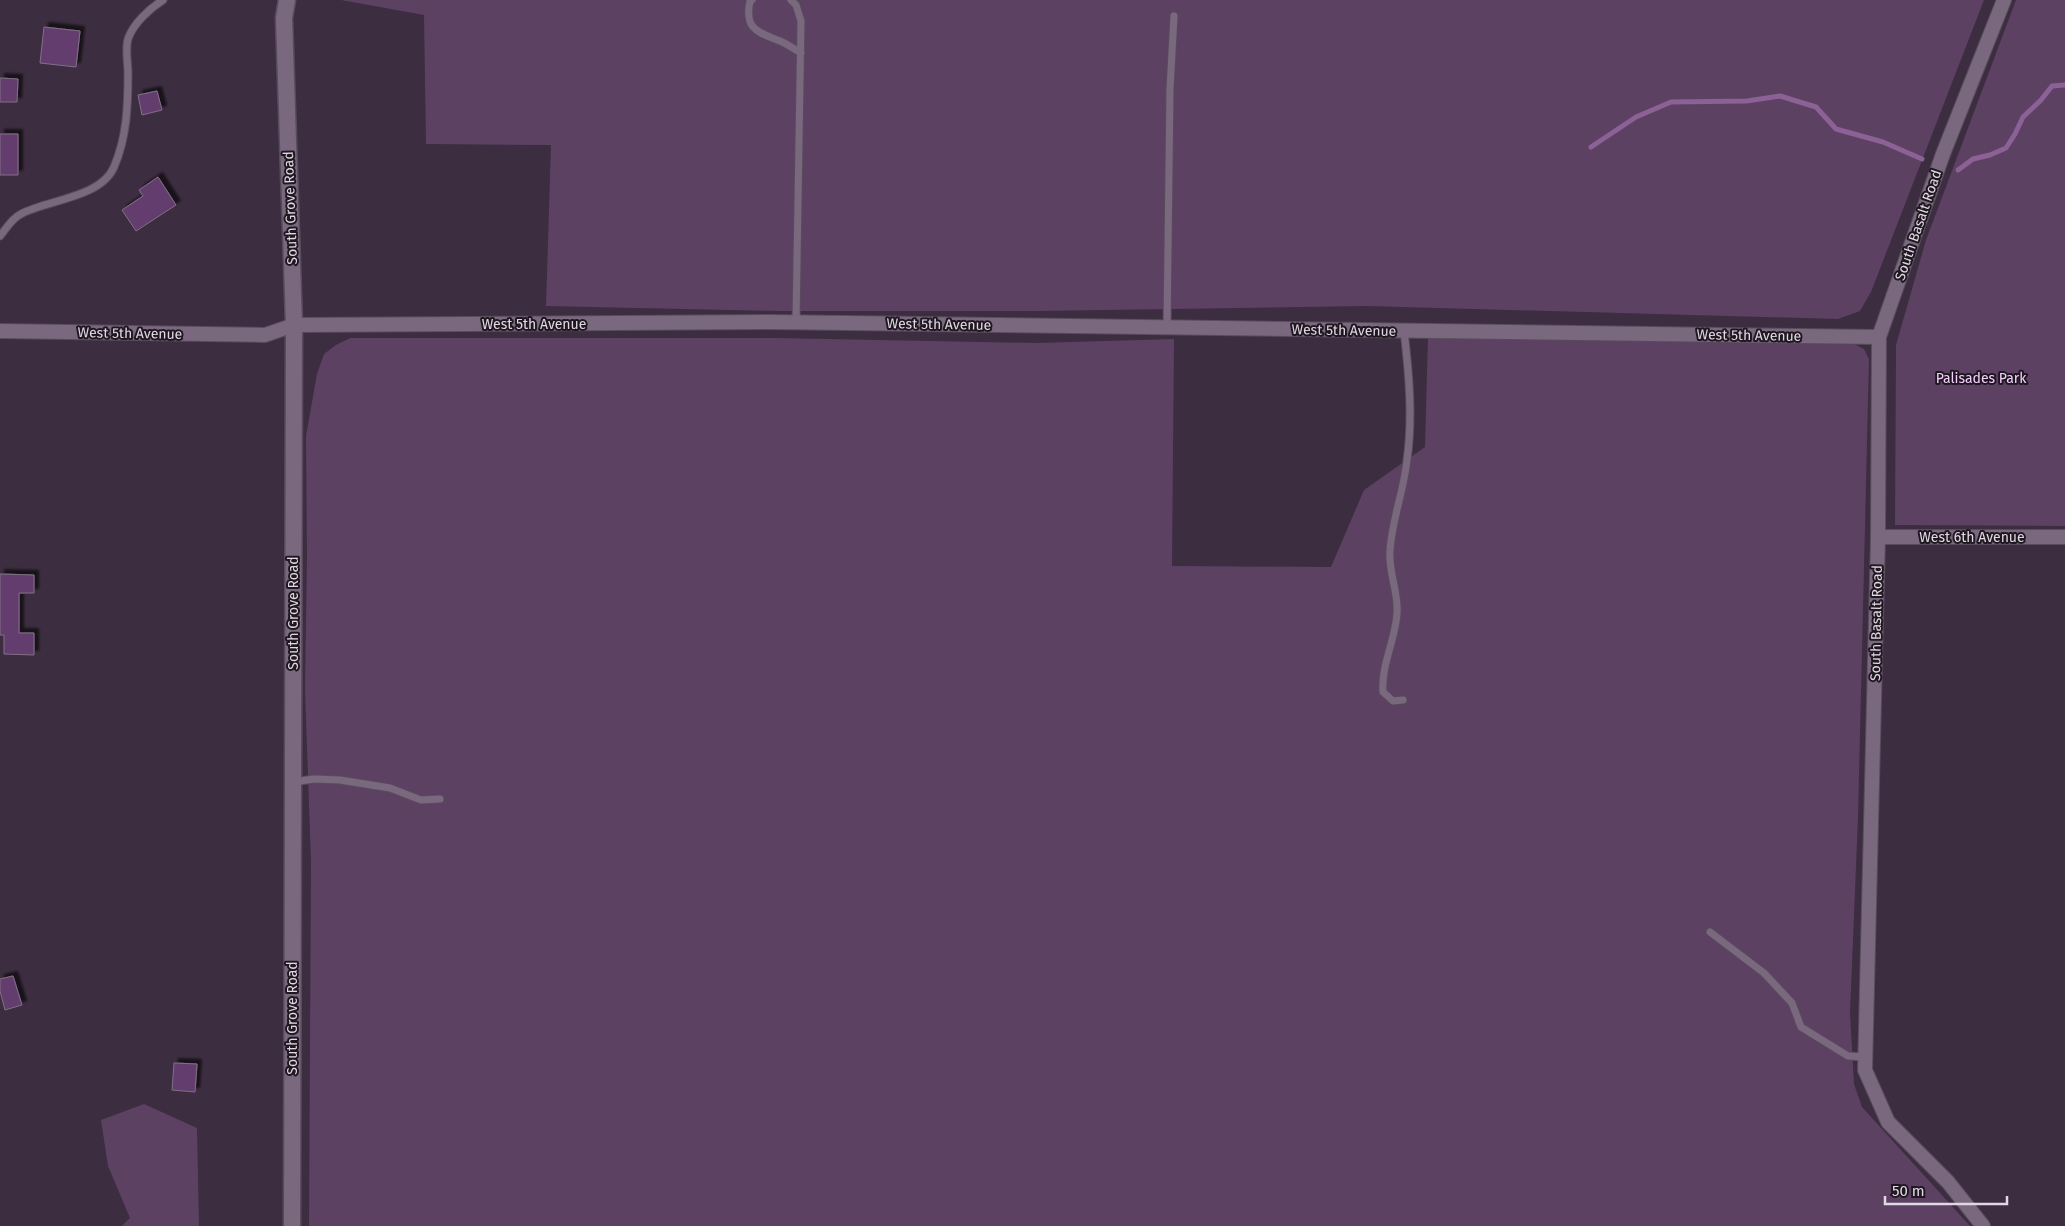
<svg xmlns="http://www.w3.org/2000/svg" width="2065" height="1226" font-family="'Fira Sans',sans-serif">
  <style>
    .green { fill: #5c4163 }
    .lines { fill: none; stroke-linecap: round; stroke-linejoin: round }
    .stream { stroke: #8b6196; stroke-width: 5 }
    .building { fill: #633c6d; stroke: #817086; filter: url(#shadow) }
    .service-casing { stroke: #584c5c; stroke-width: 9 }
    .minor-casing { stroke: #584c5c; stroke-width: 16 }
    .tertiary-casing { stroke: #584c5c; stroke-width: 19 }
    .service { stroke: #79687e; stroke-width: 7 }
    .minor { stroke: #79687e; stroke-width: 14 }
    .tertiary { stroke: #79687e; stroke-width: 16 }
    .labels { text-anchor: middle; stroke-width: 4; stroke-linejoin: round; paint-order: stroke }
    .street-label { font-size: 14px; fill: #e2d8e5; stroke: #1f1821 }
    .park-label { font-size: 14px; fill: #f5d0ff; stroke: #1f1821 }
  </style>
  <defs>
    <filter id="shadow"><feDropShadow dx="4.5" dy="-4.5" stdDeviation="1" flood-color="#0009"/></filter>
  </defs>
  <rect width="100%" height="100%" fill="#3c2d40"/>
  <path class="green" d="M 341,0 L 1984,0 L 1871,292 L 1860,311 L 1838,319 L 1367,306 L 1039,311 L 780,311 L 546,306 L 551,145 L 426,144 L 424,15 Z
    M 2016,0 L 2065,0 L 2065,526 L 1895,525 L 1896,345 L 1926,240 Z
    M 1428,337 L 1854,344 L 1864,349 L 1869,359 L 1858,817 L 1850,1013 L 1854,1084 L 1862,1107 L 1970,1226 L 309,1226 L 311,862 L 305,689 L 307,556 L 306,436 L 317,374 L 324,354 L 336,345 L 350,338 L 776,338 L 1036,343 L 1174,339 L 1172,566 L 1331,567 L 1364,490 L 1425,447 Z
    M 144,1104 L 197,1128 L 199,1226 L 122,1226 L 130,1218 L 108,1166 L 101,1120 Z"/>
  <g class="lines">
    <path class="stream" d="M 1591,147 L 1636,117 L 1671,102 L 1747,101 L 1780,96 L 1816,107 L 1836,129 L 1883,142 L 1922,159
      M 1958,170 L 1973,159 L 1990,155 L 2006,148 L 2015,134 L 2023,117 L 2041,100 L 2052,86 L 2065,85"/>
  </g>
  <path class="building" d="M 44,27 L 80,31 L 76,67 L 40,63 Z
    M 0,78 L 18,79 L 17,102 L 0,102 Z
    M 157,91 L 162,110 L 142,115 L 138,95 Z
    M 0,134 L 18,134 L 18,175 L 0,175 Z
    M 158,177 L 176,205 L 136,231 L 122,210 L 143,196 L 139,190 Z
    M 0,574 L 34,575 L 34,593 L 19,593 L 19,633 L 34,633 L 34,655 L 4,654 L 4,635 L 0,635 Z
    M 13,976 L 22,1005 L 5,1010 L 0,991 L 0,979 Z
    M 174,1063 L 197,1064 L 195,1092 L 172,1090 Z"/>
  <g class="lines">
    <defs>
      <path id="service" d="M 752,0 L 750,1 C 744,30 758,32 780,41 C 787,44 794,49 801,53
        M 791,0 L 796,5 L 801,21 L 796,322
        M 0,236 C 6,229 12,218 21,214 C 46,200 101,198 114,167 C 127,137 128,105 128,73 C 128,63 125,49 128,39 C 133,24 149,9 163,0
        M 1167,328 L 1170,89 L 1174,16
        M 1403,700 L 1393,701 L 1383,692 C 1381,665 1395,641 1397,614 C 1399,593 1388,572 1390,550 C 1392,520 1404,490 1407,460 C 1413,418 1409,373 1404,331
        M 293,782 L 314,779 L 340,780 L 390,788 L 421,800 L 440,799
        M 1710,932 L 1764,973 L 1792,1003 L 1801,1027 L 1848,1056 L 1865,1057"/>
      <path id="minor" d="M 0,331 L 265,335 L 294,325 L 771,322 L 1879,337
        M 1878,537 L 2065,537
        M 1983,1226 L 1948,1182 L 1888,1122 L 1865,1070 L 1878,537 L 1879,337 L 1943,154 L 2004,0"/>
      <path id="tertiary" d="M 287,0 L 284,18 L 294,325 L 292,1226"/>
    </defs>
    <use href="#service" class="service-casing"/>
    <use href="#minor" class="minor-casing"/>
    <use href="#tertiary" class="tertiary-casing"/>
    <use href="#service" class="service"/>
    <use href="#minor" class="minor"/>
    <use href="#tertiary" class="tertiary"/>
  </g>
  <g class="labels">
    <g class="street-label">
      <text transform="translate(290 208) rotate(-92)" y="5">South Grove Road</text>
      <text transform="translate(1918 225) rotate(-71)" y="5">South Basalt Road</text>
      <text x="534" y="329">West 5th Avenue</text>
      <text transform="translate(939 324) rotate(1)" y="5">West 5th Avenue</text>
      <text transform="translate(1344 330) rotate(1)" y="5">West 5th Avenue</text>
      <text transform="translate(130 333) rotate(1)" y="5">West 5th Avenue</text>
      <text transform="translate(1749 335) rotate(1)" y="5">West 5th Avenue</text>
      <text x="1972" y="542">West 6th Avenue</text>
      <text transform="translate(293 613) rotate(-90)" y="5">South Grove Road</text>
      <text transform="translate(1876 623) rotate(-89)" y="5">South Basalt Road</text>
      <text transform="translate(292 1018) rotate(-90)" y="5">South Grove Road</text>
    </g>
    <g class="park-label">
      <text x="1981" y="383">Palisades Park</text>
    </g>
  </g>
  <path d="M1885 1196v8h122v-8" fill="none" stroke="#e2d8e5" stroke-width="2.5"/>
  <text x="1892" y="1196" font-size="15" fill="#e2d8e5" stroke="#1f1821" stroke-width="4" paint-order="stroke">50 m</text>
</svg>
